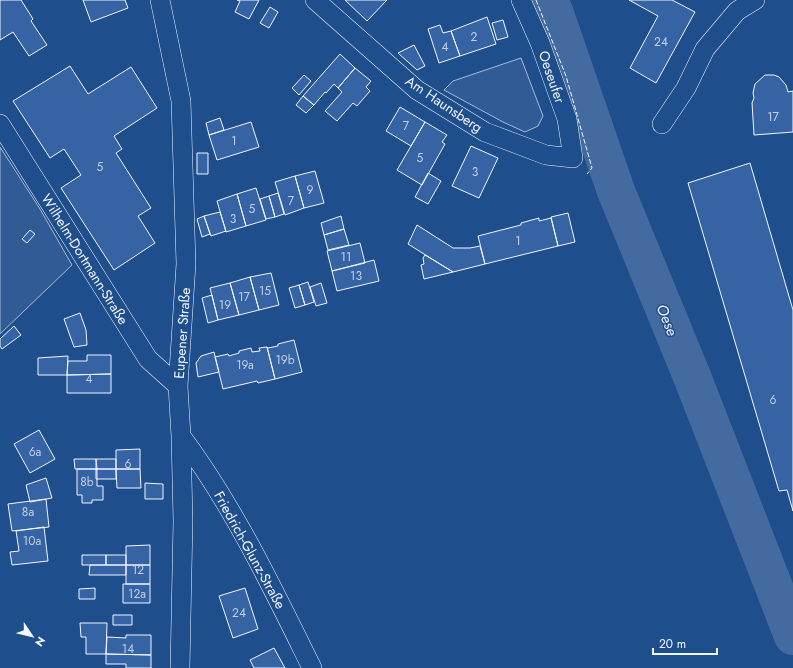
<svg xmlns="http://www.w3.org/2000/svg" width="793" height="668" font-family="Jost,sans-serif">
  <style>
    .built { fill: #305b95; stroke: #a8bbd7 }
    .lines { fill: none; stroke-linecap: round; stroke-linejoin: round }
    .river { stroke: #446ba0; stroke-width: 38 }
    .building { fill: #3563a3; stroke: #f2f6ff }
    .street-casing { stroke: #f2f6ff; stroke-width: 20 }
    .street { stroke: #1f4e8c; stroke-width: 19 }
    .fence { stroke: #f2f6ff; stroke-width: 1; stroke-dasharray: 5 2; stroke-linecap: butt }
    .labels { text-anchor: middle; stroke-width: 3; stroke-linejoin: round; paint-order: stroke }
    .number-label { font-size: 12px; fill: #c3d1e8 }
    .street-label { font-size: 14px; fill: #f2f6ff; stroke: #1f4e8c }
    .water-label { font-size: 15px; font-style: italic; fill: #f2f6ff; stroke: #1f4e8c }
  </style>
  <rect width="100%" height="100%" fill="#1f4e8c"/>
  <path class="built" d="M 521,58 L 543,116 L 538,126 L 525,132 L 503,122 L 444,90 L 453,81 Z
    M 0,147 L 40,209 L 72,265 L 0,334 Z"/>
  <g class="lines">
    <path class="river" d="M 549,0 L 554,11 L 616,191 L 693,379 L 793,636"/>
  </g>
  <path class="building" d="M 0,0 L 21,0 L 33,19 L 31,21 L 47,45 L 29,56 L 13,32 L 0,40 Z
    M 83,0 L 125,0 L 128,8 L 91,22 Z
    M 237,0 L 259,0 L 249,19 L 235,12 L 240,1 Z
    M 345,0 L 387,0 L 367,21 Z
    M 629,0 L 672,0 L 695,12 L 656,83 L 630,68 L 658,16 Z
    M 270,7 L 278,12 L 269,28 L 260,23 Z
    M 487,17 L 496,44 L 460,56 L 451,31 Z
    M 503,20 L 508,37 L 497,40 L 492,23 Z
    M 440,25 L 443,33 L 451,31 L 460,56 L 439,63 L 428,29 Z
    M 414,45 L 425,66 L 417,70 L 398,53 Z
    M 340,54 L 355,68 L 338,88 L 334,84 L 326,93 L 325,92 L 314,105 L 303,96 Z
    M 70,66 L 88,94 L 131,67 L 157,108 L 114,136 L 122,149 L 116,153 L 151,208 L 138,216 L 155,243 L 114,270 L 61,188 L 81,175 L 64,149 L 50,158 L 13,101 Z
    M 355,68 L 371,81 L 366,87 L 370,91 L 357,106 L 353,103 L 337,121 L 325,111 L 342,92 L 338,88 Z
    M 304,75 L 311,81 L 299,95 L 292,88 Z
    M 765,75 L 774,75 L 779,77 L 786,85 L 788,92 L 793,91 L 793,132 L 754,135 L 752,103 L 754,98 L 753,93 L 755,84 Z
    M 303,96 L 314,105 L 306,113 L 296,105 Z
    M 400,107 L 425,122 L 411,146 L 386,131 Z
    M 220,118 L 224,130 L 209,135 L 206,123 Z
    M 251,122 L 259,147 L 217,160 L 209,135 Z
    M 425,122 L 447,135 L 442,142 L 445,144 L 422,185 L 397,170 Z
    M 471,146 L 498,158 L 479,198 L 452,186 Z
    M 197,153 L 208,153 L 208,174 L 197,174 Z
    M 750,163 L 793,310 L 793,511 L 787,490 L 779,491 L 688,183 Z
    M 315,171 L 324,203 L 304,208 L 295,176 Z
    M 428,173 L 441,181 L 428,204 L 415,197 Z
    M 295,176 L 304,208 L 285,215 L 275,182 Z
    M 256,188 L 266,220 L 246,226 L 237,194 Z
    M 278,193 L 284,214 L 275,217 L 269,196 Z
    M 237,194 L 246,226 L 226,232 L 217,201 Z
    M 269,196 L 275,217 L 266,219 L 260,199 Z
    M 220,212 L 226,231 L 211,236 L 204,216 Z
    M 568,213 L 575,242 L 558,246 L 551,217 Z
    M 204,216 L 210,234 L 202,237 L 197,219 Z
    M 341,216 L 344,229 L 324,235 L 321,223 Z
    M 539,218 L 539,221 L 551,218 L 558,246 L 485,264 L 478,236 L 521,225 L 521,223 Z
    M 417,225 L 453,248 L 470,248 L 480,246 L 485,264 L 453,272 L 408,244 Z
    M 344,229 L 349,245 L 328,250 L 324,235 Z
    M 30,230 L 35,234 L 27,243 L 22,239 Z
    M 360,243 L 365,263 L 332,271 L 327,251 Z
    M 425,255 L 453,272 L 424,279 L 421,265 L 424,264 L 423,258 Z
    M 374,260 L 379,281 L 337,291 L 332,271 Z
    M 271,273 L 279,305 L 259,310 L 250,277 Z
    M 250,277 L 259,310 L 239,315 L 230,283 Z
    M 308,282 L 314,302 L 305,305 L 299,285 Z
    M 230,283 L 239,315 L 218,320 L 210,288 Z
    M 321,283 L 327,303 L 316,306 L 310,287 Z
    M 299,285 L 305,305 L 295,308 L 289,288 Z
    M 212,295 L 218,320 L 208,323 L 202,298 Z
    M 80,313 L 86,330 L 87,345 L 74,347 L 64,319 Z
    M 14,326 L 21,335 L 2,349 L 0,346 L 0,339 Z
    M 294,340 L 302,372 L 275,379 L 267,347 L 268,348 L 278,346 L 278,344 Z
    M 267,347 L 275,379 L 258,383 L 257,381 L 223,389 L 215,357 L 228,354 L 229,356 L 239,353 L 239,351 L 251,348 L 252,352 L 260,351 L 259,348 Z
    M 214,352 L 219,372 L 198,377 L 196,363 L 201,356 Z
    M 87,355 L 111,355 L 111,374 L 67,375 L 68,361 L 87,361 Z
    M 68,356 L 67,375 L 38,375 L 38,358 Z
    M 111,374 L 111,393 L 67,393 L 67,375 Z
    M 39,430 L 55,459 L 30,473 L 14,444 Z
    M 140,449 L 140,469 L 116,469 L 116,450 Z
    M 74,459 L 96,459 L 97,469 L 75,469 Z
    M 96,459 L 116,459 L 116,469 L 96,469 Z
    M 77,469 L 97,469 L 97,486 L 103,486 L 103,500 L 92,500 L 92,503 L 82,503 L 82,495 L 77,495 Z
    M 96,469 L 116,469 L 116,479 L 96,479 Z
    M 116,469 L 140,469 L 141,488 L 117,488 Z
    M 46,478 L 52,498 L 30,502 L 26,485 Z
    M 145,483 L 163,484 L 163,499 L 145,499 Z
    M 46,499 L 49,527 L 12,531 L 8,504 Z
    M 44,527 L 48,561 L 12,565 L 10,552 L 19,551 L 16,531 Z
    M 150,545 L 150,565 L 126,565 L 126,546 Z
    M 82,555 L 106,555 L 106,565 L 82,565 Z
    M 106,555 L 126,555 L 126,565 L 106,565 Z
    M 90,565 L 126,565 L 126,575 L 89,575 Z
    M 126,565 L 150,565 L 150,584 L 126,584 Z
    M 123,584 L 150,584 L 150,603 L 123,603 Z
    M 95,588 L 95,599 L 79,599 L 79,589 Z
    M 245,588 L 258,629 L 233,638 L 219,596 Z
    M 113,615 L 132,615 L 132,625 L 113,625 Z
    M 80,623 L 107,623 L 106,654 L 86,654 L 86,637 L 81,637 Z
    M 126,635 L 151,635 L 151,655 L 106,654 L 107,637 L 126,638 Z
    M 274,648 L 285,668 L 254,668 L 250,660 Z
    M 106,654 L 151,655 L 151,668 L 126,668 L 126,664 L 106,664 Z"/>
  <g class="lines">
    <defs>
      <path id="street" d="M 160,0 L 181,101 L 186,264 L 178,386 L 181,436 L 183,521 L 180,668
        M 315,0 L 417,90 L 485,132 L 546,155 L 573,158 L 567,119 L 540,43 L 521,0
        M 0,124 L 148,359 L 178,386
        M 662,124 L 686,88 L 705,49 L 737,11 L 755,0
        M 181,436 C 234,507 273,589 312,668"/>
    </defs>
    <use href="#street" class="street-casing"/>
    <use href="#street" class="street"/>
    <path class="fence" d="M 536,0 L 566,76 L 592,168 L 587,174"/>
  </g>
  <g class="labels">
    <g class="number-label">
      <text x="474" y="41">2</text>
      <text x="661" y="46">24</text>
      <text x="445" y="51">4</text>
      <text x="773" y="121">17</text>
      <text x="406" y="130">7</text>
      <text x="234" y="145">1</text>
      <text x="420" y="162">5</text>
      <text x="100" y="171">5</text>
      <text x="475" y="176">3</text>
      <text x="310" y="194">9</text>
      <text x="291" y="205">7</text>
      <text x="252" y="213">5</text>
      <text x="233" y="223">3</text>
      <text x="518" y="245">1</text>
      <text x="346" y="261">11</text>
      <text x="356" y="280">13</text>
      <text x="265" y="295">15</text>
      <text x="244" y="301">17</text>
      <text x="225" y="309">19</text>
      <text x="285" y="364">19b</text>
      <text x="245" y="369">19a</text>
      <text x="89" y="383">4</text>
      <text x="773" y="404">6</text>
      <text x="35" y="456">6a</text>
      <text x="128" y="468">6</text>
      <text x="87" y="486">8b</text>
      <text x="28" y="516">8a</text>
      <text x="32" y="545">10a</text>
      <text x="138" y="574">12</text>
      <text x="137" y="598">12a</text>
      <text x="239" y="617">24</text>
      <text x="128" y="653">14</text>
    </g>
    <g class="street-label">
      <text transform="translate(552 77) rotate(71)" y="5">Oeseufer</text>
      <text transform="translate(444 104) rotate(34)" y="5">Am Haunsberg</text>
      <text transform="translate(85 259) rotate(58)" y="5">Wilhelm-Dortmann-Straße</text>
      <text transform="translate(182 333) rotate(-86)" y="5">Eupener Straße</text>
      <text transform="translate(250 550) rotate(61)" y="5">Friedrich-Glunz-Straße</text>
    </g>
    <g class="water-label">
      <text transform="translate(667 320) rotate(68)" y="5">Oese</text>
    </g>
  </g>
  <g transform="translate(32 636) rotate(125)" stroke="#1f4e8c" stroke-width="3" paint-order="stroke">
  <path d="M0-3L7 15L0 10L-7 15Z" fill="#f2f6ff"/>
  <text y="-6" font-size="11" font-weight="bold" text-anchor="middle" fill="#f2f6ff">N</text>
  </g>
  <path d="M653 648v6h64v-6" fill="none" stroke="#f2f6ff" stroke-width="2"/>
  <text x="659" y="648" font-size="12" fill="#f2f6ff" stroke="#1f4e8c" stroke-width="3" paint-order="stroke">20 m</text>
</svg>
